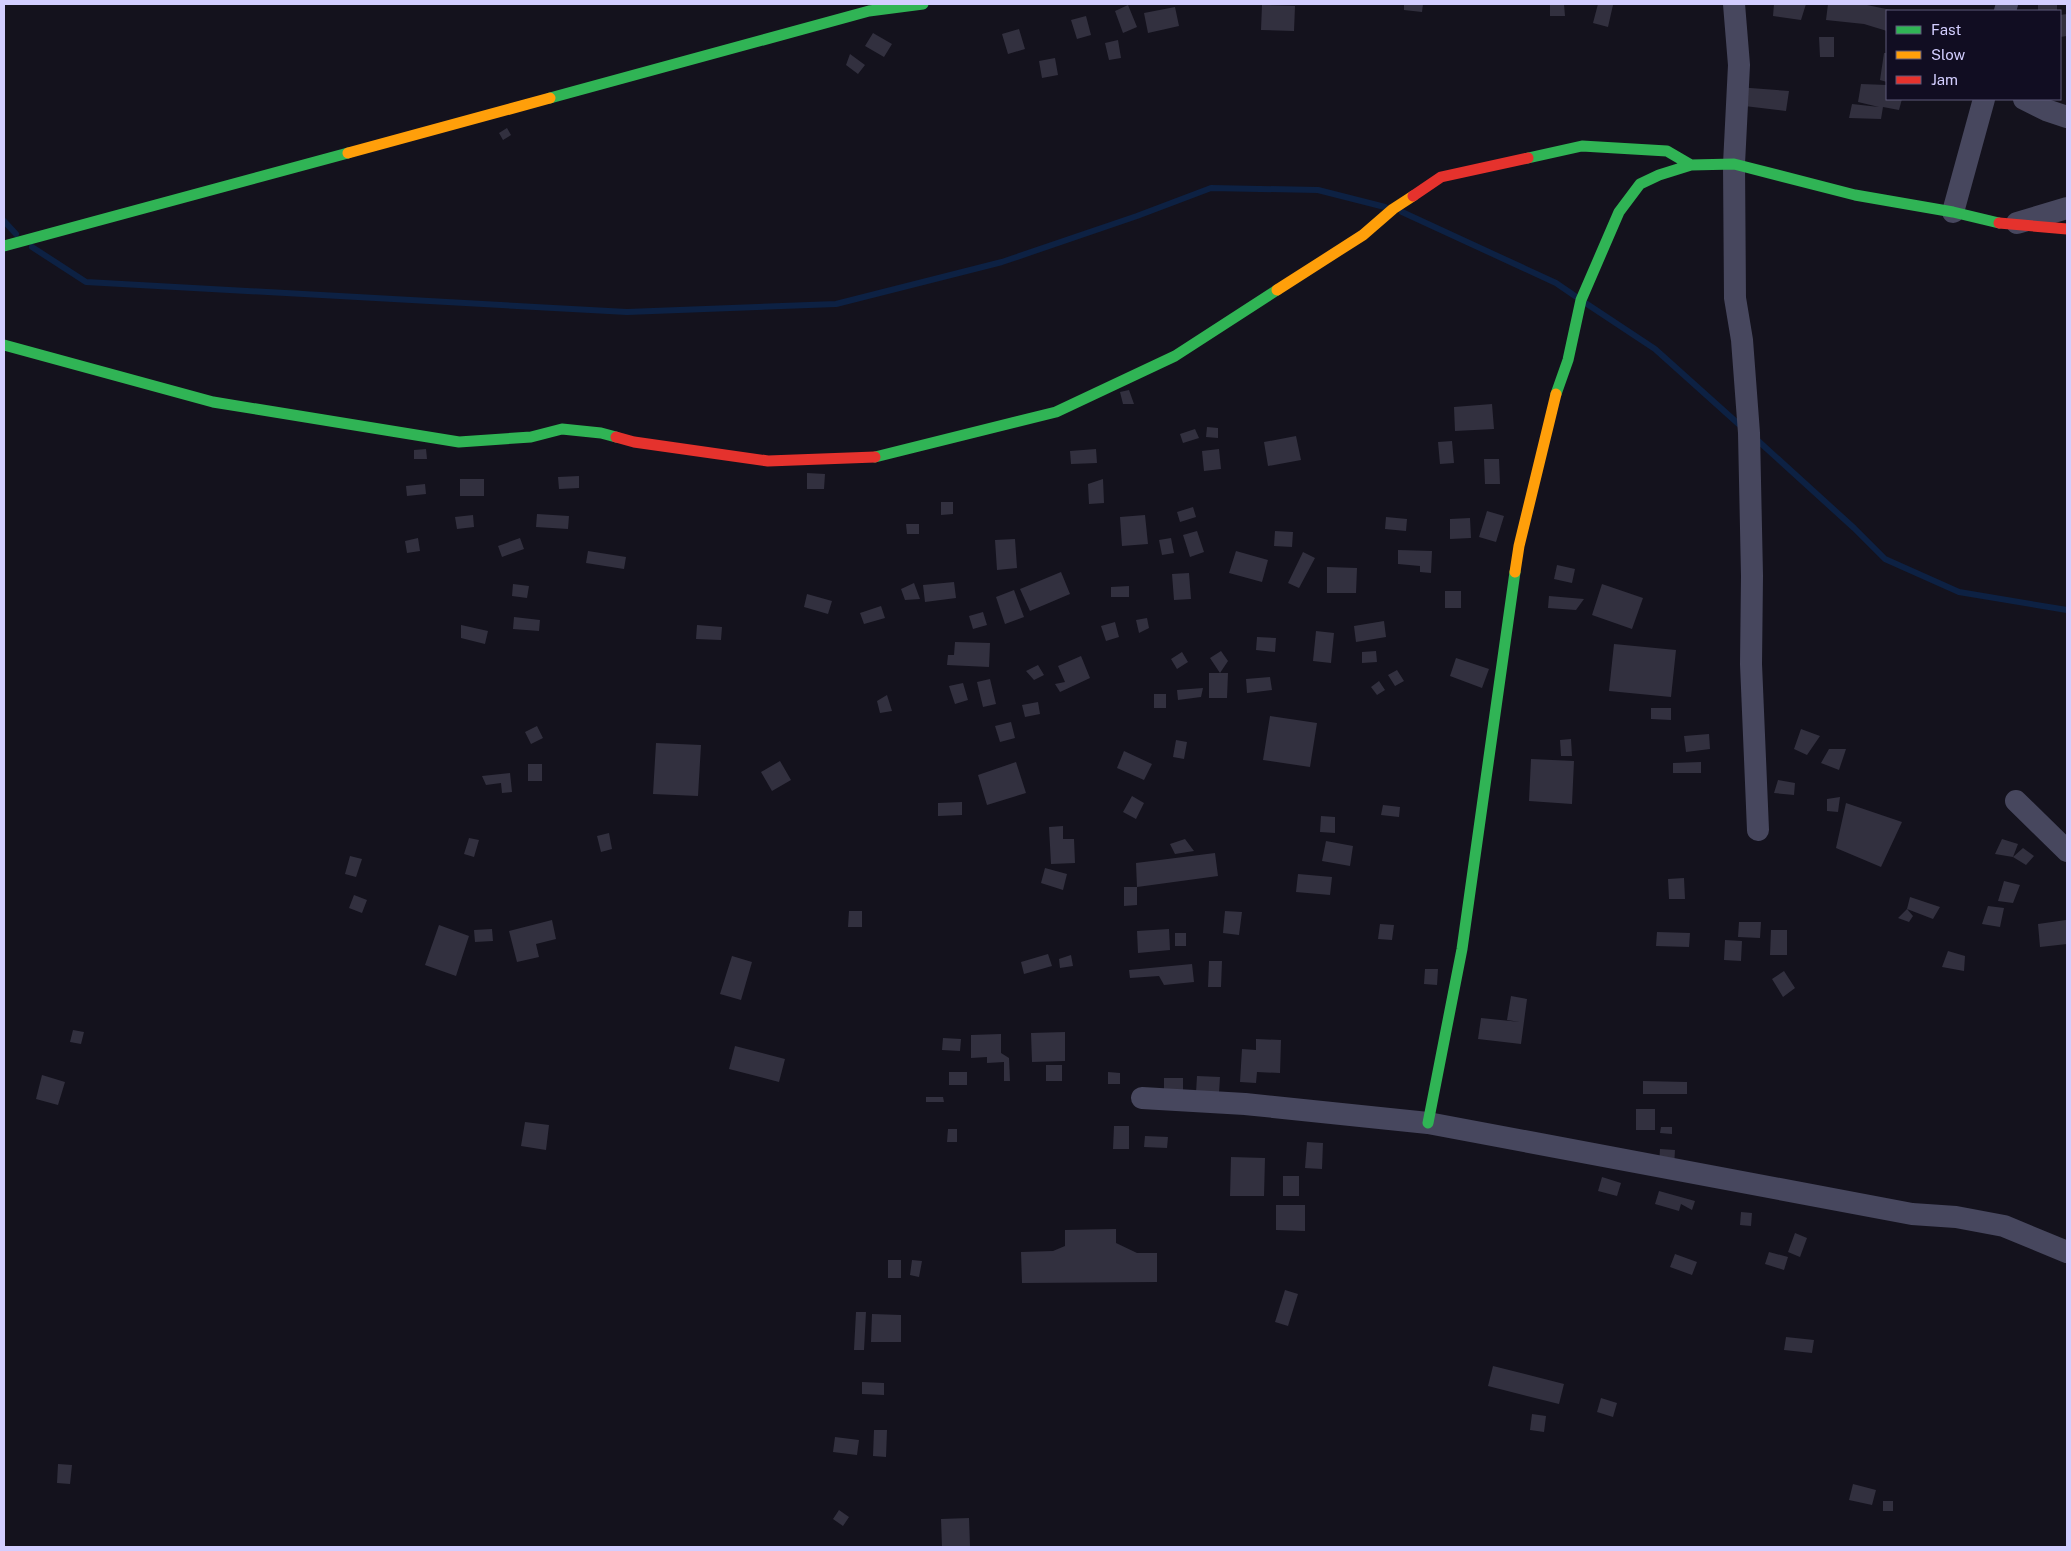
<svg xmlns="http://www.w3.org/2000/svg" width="2071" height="1551" font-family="'Public Sans',sans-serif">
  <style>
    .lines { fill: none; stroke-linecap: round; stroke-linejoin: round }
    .stream { stroke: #0d2143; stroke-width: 6 }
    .building { fill: #32303f }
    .street { stroke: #47475e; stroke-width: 22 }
    .fast { stroke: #30b455; stroke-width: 11 }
    .slow { stroke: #ff9f0a; stroke-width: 11 }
    .jam { stroke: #e5322d; stroke-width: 11 }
  </style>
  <rect width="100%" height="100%" fill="#14121d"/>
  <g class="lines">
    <path class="stream" d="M 1402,212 L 1556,283 L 1575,296
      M 4,221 L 16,234
      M 32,247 L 86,282 L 627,312 L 836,304 L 1002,262 L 1137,216 L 1211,188 L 1318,190 L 1385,207
      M 1587,304 L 1655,349 L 1743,428
      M 1755,438 L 1854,528 L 1885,559 L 1959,592 L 2067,610"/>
  </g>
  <path class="building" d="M 1404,4 L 1423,4 L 1422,12 L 1404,10 Z
    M 1550,4 L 1564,4 L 1565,16 L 1550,16 Z
    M 1598,4 L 1613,5 L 1608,27 L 1593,23 Z
    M 1774,4 L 1806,4 L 1801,20 L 1773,16 Z
    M 1828,4 L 1867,5 L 1891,10 L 1887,11 L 1887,31 L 1864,24 L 1826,20 Z
    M 2038,4 L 2057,4 L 2057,11 L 2038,11 Z
    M 1128,5 L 1137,27 L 1123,33 L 1115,11 Z
    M 1262,5 L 1295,6 L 1294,31 L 1261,30 Z
    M 1175,7 L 1179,26 L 1148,33 L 1144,13 Z
    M 2067,14 L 2067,36 L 2060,37 L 2060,15 Z
    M 1086,16 L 1091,35 L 1077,39 L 1071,20 Z
    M 1019,29 L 1025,49 L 1008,54 L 1002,34 Z
    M 873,33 L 892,44 L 884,57 L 865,46 Z
    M 1819,37 L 1834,37 L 1834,57 L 1820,57 Z
    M 1118,40 L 1121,58 L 1109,60 L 1105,43 Z
    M 1884,53 L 1887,53 L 1887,82 L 1880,80 Z
    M 850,54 L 865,65 L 858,74 L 846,65 Z
    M 1055,58 L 1058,75 L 1042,78 L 1039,61 Z
    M 1861,84 L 1887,85 L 1887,99 L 1902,99 L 1899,110 L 1883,107 L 1881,119 L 1849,118 L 1852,104 L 1879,107 L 1858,102 Z
    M 1737,87 L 1789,91 L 1786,111 L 1736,105 Z
    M 507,128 L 511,135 L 503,140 L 499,133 Z
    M 1129,390 L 1134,404 L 1123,404 L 1120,392 Z
    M 1492,404 L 1494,429 L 1455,431 L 1454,407 Z
    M 1207,427 L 1218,428 L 1218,438 L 1206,437 Z
    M 1195,429 L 1199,438 L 1183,443 L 1180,434 Z
    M 1296,436 L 1301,460 L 1268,466 L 1264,442 Z
    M 1452,441 L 1454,463 L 1440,464 L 1438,442 Z
    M 426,449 L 427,459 L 414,459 L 414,450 Z
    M 1096,449 L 1097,463 L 1071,464 L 1070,451 Z
    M 1219,449 L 1221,469 L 1204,471 L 1202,451 Z
    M 1484,459 L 1499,459 L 1500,484 L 1485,484 Z
    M 807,473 L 825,474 L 824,489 L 807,489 Z
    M 579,476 L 579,488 L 559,489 L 558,477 Z
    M 460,479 L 484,479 L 484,496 L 460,496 Z
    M 1103,479 L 1104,503 L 1089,504 L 1088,484 Z
    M 425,484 L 426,494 L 407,496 L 406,486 Z
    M 941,502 L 953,502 L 953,514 L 941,515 Z
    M 1193,507 L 1196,517 L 1180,522 L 1177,512 Z
    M 1487,511 L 1504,516 L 1496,542 L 1479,537 Z
    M 537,514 L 569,516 L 568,529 L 536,527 Z
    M 473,515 L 474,527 L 457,529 L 455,517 Z
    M 1145,515 L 1148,544 L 1122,546 L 1120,517 Z
    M 1386,517 L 1407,519 L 1406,531 L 1385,529 Z
    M 1470,518 L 1471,538 L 1450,539 L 1450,519 Z
    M 906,524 L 919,524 L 919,534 L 907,534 Z
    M 1197,531 L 1204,552 L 1190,557 L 1183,535 Z
    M 1275,531 L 1293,532 L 1292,547 L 1274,546 Z
    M 418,538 L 420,551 L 407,553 L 405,541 Z
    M 520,538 L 524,549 L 502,557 L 498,546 Z
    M 1171,538 L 1174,553 L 1162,555 L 1159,540 Z
    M 1015,539 L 1017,568 L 997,570 L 995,540 Z
    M 1398,550 L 1432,551 L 1431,573 L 1420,572 L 1420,566 L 1398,564 Z
    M 588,551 L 626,557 L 624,569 L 586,563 Z
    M 1236,551 L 1268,560 L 1262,582 L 1229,573 Z
    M 1303,552 L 1315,558 L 1299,588 L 1288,583 Z
    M 1557,565 L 1575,569 L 1572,583 L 1554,579 Z
    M 1327,567 L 1357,568 L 1356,593 L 1327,593 Z
    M 1061,572 L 1070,594 L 1030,611 L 1020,589 Z
    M 1189,573 L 1191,599 L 1174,600 L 1172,574 Z
    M 954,582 L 956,598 L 925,602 L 923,585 Z
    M 914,583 L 920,599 L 905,600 L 901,589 Z
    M 513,584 L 529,586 L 527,598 L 512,596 Z
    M 1602,584 L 1643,598 L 1632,629 L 1592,615 Z
    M 1129,586 L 1129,597 L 1111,597 L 1111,587 Z
    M 1014,590 L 1024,617 L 1005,624 L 996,597 Z
    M 1445,591 L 1461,591 L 1461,608 L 1445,608 Z
    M 807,594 L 832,601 L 828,614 L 804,607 Z
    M 1549,596 L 1584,599 L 1576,610 L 1548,608 Z
    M 881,606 L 885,618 L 864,624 L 860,613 Z
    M 983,612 L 987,625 L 973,629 L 969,616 Z
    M 514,617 L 540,620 L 539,631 L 513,629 Z
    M 1147,618 L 1149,628 L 1139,633 L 1136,620 Z
    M 1384,621 L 1386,637 L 1356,642 L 1354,626 Z
    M 1115,622 L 1119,637 L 1106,641 L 1101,626 Z
    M 461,625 L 488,631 L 485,644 L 461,638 Z
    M 697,625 L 722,627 L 721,640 L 696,639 Z
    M 1316,631 L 1334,633 L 1331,663 L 1313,661 Z
    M 1257,637 L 1276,638 L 1275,652 L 1256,650 Z
    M 955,642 L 990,643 L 989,667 L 947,665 L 948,655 L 954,655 Z
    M 1614,644 L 1676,650 L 1671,697 L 1609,691 Z
    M 1221,651 L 1228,661 L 1220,673 L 1210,658 Z
    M 1376,651 L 1377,662 L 1362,663 L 1362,652 Z
    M 1182,652 L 1188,662 L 1177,669 L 1171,659 Z
    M 1081,656 L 1090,678 L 1060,692 L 1055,684 L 1065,682 L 1058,666 Z
    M 1456,658 L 1489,669 L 1482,688 L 1450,676 Z
    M 1038,665 L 1044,675 L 1034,680 L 1026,671 Z
    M 1397,670 L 1404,681 L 1395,686 L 1388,675 Z
    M 1209,673 L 1228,673 L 1227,698 L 1209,698 Z
    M 1270,677 L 1272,690 L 1247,693 L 1246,679 Z
    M 990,679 L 996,704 L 983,707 L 977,682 Z
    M 1379,681 L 1385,690 L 1377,695 L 1371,687 Z
    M 963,683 L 968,700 L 955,704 L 949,686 Z
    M 1203,688 L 1201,697 L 1178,700 L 1177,690 Z
    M 1154,694 L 1166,694 L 1166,708 L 1154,708 Z
    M 887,695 L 892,711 L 880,713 L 877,701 Z
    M 1038,702 L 1040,714 L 1025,717 L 1022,705 Z
    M 1651,708 L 1671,708 L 1671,720 L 1651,719 Z
    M 1270,716 L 1317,723 L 1310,767 L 1263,760 Z
    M 1011,722 L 1015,738 L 1000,742 L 995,726 Z
    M 537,726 L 543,738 L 531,744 L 525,732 Z
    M 1801,729 L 1820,736 L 1807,755 L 1794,749 Z
    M 1709,734 L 1710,749 L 1686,752 L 1684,736 Z
    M 1571,739 L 1572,756 L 1561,756 L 1560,740 Z
    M 1176,740 L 1187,742 L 1184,759 L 1173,757 Z
    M 656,743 L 701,745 L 698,796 L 653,794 Z
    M 1829,749 L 1846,749 L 1839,770 L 1821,763 Z
    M 1124,751 L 1152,764 L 1144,780 L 1117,768 Z
    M 1531,759 L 1574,761 L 1572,804 L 1529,801 Z
    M 780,761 L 791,780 L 772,791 L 761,772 Z
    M 1016,762 L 1026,793 L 987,805 L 978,775 Z
    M 1701,762 L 1701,773 L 1673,773 L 1673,763 Z
    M 528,764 L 542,764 L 542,781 L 528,781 Z
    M 510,773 L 512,792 L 502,793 L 501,783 L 486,785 L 482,776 Z
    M 1778,780 L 1795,783 L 1794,795 L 1774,793 Z
    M 1132,796 L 1144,803 L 1136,819 L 1123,812 Z
    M 1840,797 L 1838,812 L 1827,811 L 1827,799 Z
    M 962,802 L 962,815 L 938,816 L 938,803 Z
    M 1846,803 L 1902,822 L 1881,867 L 1836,848 Z
    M 1383,805 L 1400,807 L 1399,817 L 1381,815 Z
    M 1321,816 L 1335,817 L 1335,833 L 1320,832 Z
    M 1063,826 L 1063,839 L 1074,839 L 1075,863 L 1051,864 L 1049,827 Z
    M 609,833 L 612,849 L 601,852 L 597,836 Z
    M 469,838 L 479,840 L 474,857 L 464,854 Z
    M 1185,839 L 1194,851 L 1175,854 L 1170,844 Z
    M 2002,839 L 2018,844 L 2013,857 L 2023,848 L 2034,856 L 2026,865 L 2013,857 L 1995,854 Z
    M 1326,841 L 1353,846 L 1350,866 L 1322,861 Z
    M 1215,853 L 1218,876 L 1137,887 L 1136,863 Z
    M 350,856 L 362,859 L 356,877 L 345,874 Z
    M 1045,868 L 1067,874 L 1063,890 L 1041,883 Z
    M 1298,874 L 1332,877 L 1330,895 L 1296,892 Z
    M 1684,878 L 1685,899 L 1669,899 L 1668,879 Z
    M 2004,881 L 2020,885 L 2013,903 L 1998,901 Z
    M 1124,887 L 1137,887 L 1137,905 L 1124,906 Z
    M 354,895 L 367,900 L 362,913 L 349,908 Z
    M 1910,897 L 1940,907 L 1933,919 L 1907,909 Z
    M 1988,906 L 2004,908 L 2000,927 L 1982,924 Z
    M 1907,909 L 1913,916 L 1909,922 L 1898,918 Z
    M 849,911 L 862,911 L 862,927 L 848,927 Z
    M 1225,911 L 1242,912 L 1239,935 L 1223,933 Z
    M 552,920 L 556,939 L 536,944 L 539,957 L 517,962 L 509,931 Z
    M 2066,920 L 2067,944 L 2040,947 L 2038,924 Z
    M 1739,922 L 1761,922 L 1760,938 L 1738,937 Z
    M 1380,924 L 1394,925 L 1392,940 L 1378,939 Z
    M 439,925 L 469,936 L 456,976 L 425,965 Z
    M 492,929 L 493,941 L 475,942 L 474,930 Z
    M 1169,929 L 1170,950 L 1138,953 L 1137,931 Z
    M 1771,930 L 1787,930 L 1787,955 L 1770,955 Z
    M 1657,932 L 1690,933 L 1689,947 L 1656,946 Z
    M 1175,933 L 1186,933 L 1186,946 L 1175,946 Z
    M 1725,940 L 1742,941 L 1741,961 L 1724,960 Z
    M 1948,951 L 1965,956 L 1964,971 L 1942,967 Z
    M 1048,954 L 1052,966 L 1024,974 L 1021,962 Z
    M 1071,955 L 1073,966 L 1060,968 L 1059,959 Z
    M 732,956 L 752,962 L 741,1000 L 720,994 Z
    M 1209,961 L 1222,961 L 1221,987 L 1208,987 Z
    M 1192,964 L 1194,982 L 1164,985 L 1159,976 L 1130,978 L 1129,970 Z
    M 1425,969 L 1438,969 L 1437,985 L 1424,984 Z
    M 1784,971 L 1795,988 L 1783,997 L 1772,979 Z
    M 1511,996 L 1527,999 L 1521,1044 L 1478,1039 L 1481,1018 L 1520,1022 L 1507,1020 Z
    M 73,1030 L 84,1032 L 81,1044 L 70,1042 Z
    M 1065,1032 L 1065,1061 L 1032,1062 L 1031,1033 Z
    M 1001,1034 L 1001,1053 L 1009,1058 L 1010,1081 L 1004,1081 L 1004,1062 L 987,1063 L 987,1057 L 971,1058 L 971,1035 Z
    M 943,1038 L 961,1039 L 960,1051 L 942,1050 Z
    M 1256,1039 L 1281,1040 L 1280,1073 L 1257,1072 L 1256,1083 L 1240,1082 L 1242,1049 L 1256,1050 Z
    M 735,1046 L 785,1059 L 779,1082 L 729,1069 Z
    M 1046,1065 L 1062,1065 L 1062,1081 L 1046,1081 Z
    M 949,1072 L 967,1072 L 967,1085 L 949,1085 Z
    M 1108,1072 L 1120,1073 L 1120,1084 L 1108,1084 Z
    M 42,1075 L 65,1082 L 58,1105 L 36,1099 Z
    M 1197,1076 L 1220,1077 L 1219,1093 L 1196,1093 Z
    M 1164,1078 L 1183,1078 L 1183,1091 L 1164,1091 Z
    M 1643,1081 L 1687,1082 L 1687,1094 L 1643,1094 Z
    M 926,1097 L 943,1097 L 944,1102 L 926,1102 Z
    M 1636,1109 L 1655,1109 L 1655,1130 L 1636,1130 Z
    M 525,1122 L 549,1125 L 546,1150 L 521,1146 Z
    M 1114,1126 L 1129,1126 L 1129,1149 L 1113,1149 Z
    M 1661,1127 L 1672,1127 L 1672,1134 L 1660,1133 Z
    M 948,1129 L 957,1129 L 957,1142 L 947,1142 Z
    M 1145,1136 L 1168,1137 L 1167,1148 L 1144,1147 Z
    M 1307,1142 L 1323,1143 L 1322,1169 L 1305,1168 Z
    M 1660,1149 L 1675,1150 L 1674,1167 L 1659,1166 Z
    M 1231,1157 L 1265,1158 L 1264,1196 L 1230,1196 Z
    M 1283,1176 L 1299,1176 L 1299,1196 L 1283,1196 Z
    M 1602,1177 L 1621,1183 L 1617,1196 L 1598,1191 Z
    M 1659,1191 L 1695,1201 L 1692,1210 L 1681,1204 L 1679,1211 L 1655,1204 Z
    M 1276,1205 L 1305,1205 L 1305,1231 L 1276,1230 Z
    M 1741,1212 L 1752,1213 L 1751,1226 L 1740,1225 Z
    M 1116,1229 L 1116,1243 L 1137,1253 L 1157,1253 L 1157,1282 L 1022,1283 L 1021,1252 L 1053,1251 L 1065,1246 L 1065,1230 Z
    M 1795,1233 L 1807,1238 L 1800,1257 L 1788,1252 Z
    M 1769,1252 L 1788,1257 L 1784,1270 L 1765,1264 Z
    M 1675,1254 L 1697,1262 L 1692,1275 L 1670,1267 Z
    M 888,1260 L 901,1260 L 901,1278 L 888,1278 Z
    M 912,1260 L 922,1261 L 919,1277 L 910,1275 Z
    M 1285,1290 L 1298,1294 L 1288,1326 L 1275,1322 Z
    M 856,1312 L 866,1312 L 864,1350 L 854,1350 Z
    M 872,1314 L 901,1315 L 901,1342 L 871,1342 Z
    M 1786,1337 L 1814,1340 L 1812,1353 L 1784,1350 Z
    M 1493,1366 L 1564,1384 L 1559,1404 L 1488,1386 Z
    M 862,1382 L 884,1383 L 884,1395 L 862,1394 Z
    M 1601,1398 L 1617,1403 L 1613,1417 L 1597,1412 Z
    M 1532,1414 L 1546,1416 L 1544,1432 L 1530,1430 Z
    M 874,1430 L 887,1430 L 886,1457 L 873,1456 Z
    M 835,1437 L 859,1440 L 857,1455 L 833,1452 Z
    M 58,1464 L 72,1465 L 70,1484 L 57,1483 Z
    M 1853,1484 L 1876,1490 L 1872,1505 L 1849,1500 Z
    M 1883,1501 L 1893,1501 L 1893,1511 L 1883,1511 Z
    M 839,1510 L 849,1517 L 843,1526 L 833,1519 Z
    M 969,1518 L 970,1546 L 942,1547 L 941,1519 Z"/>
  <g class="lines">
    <path class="street" d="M 1734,4 L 1739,65 L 1734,164 L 1735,298 L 1742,340 L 1749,433 L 1752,576 L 1751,664 L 1758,830
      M 2005,11 L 2007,4
      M 2024,99 L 2046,110 L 2067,117
      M 1953,212 L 1984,99
      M 2017,223 L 2067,208
      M 2016,801 L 2067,851
      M 1142,1098 L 1245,1104 L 1428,1123 L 1912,1214 L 1956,1217 L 2004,1226 L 2067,1252"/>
    <path class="fast" d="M 550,98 L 869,11 L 923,4
      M 1528,158 L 1582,146 L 1667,151 L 1691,165
      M 4,246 L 348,153
      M 4,345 L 213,402 L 459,442 L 531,437 L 562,429 L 601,433 L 616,437
      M 1556,394 L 1568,360 L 1581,300 L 1619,212 L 1640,184 L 1659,175 L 1691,165 L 1734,164 L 1855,195 L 1953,212 L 1999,223
      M 875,457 L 1056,412 L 1175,356 L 1277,290
      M 1428,1123 L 1462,949 L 1515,572"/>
    <path class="slow" d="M 348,153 L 550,98
      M 1277,290 L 1363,235 L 1393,209 L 1413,196
      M 1515,572 L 1519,546 L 1556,394"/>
    <path class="jam" d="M 1413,196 L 1441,177 L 1528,158
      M 1999,223 L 2067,229
      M 616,437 L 634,442 L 768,461 L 875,457"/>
  </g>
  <rect width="2071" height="1551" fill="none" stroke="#d3ceff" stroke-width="10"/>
  <rect x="1886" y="10" width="175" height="90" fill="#110d22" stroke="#5f5a7a"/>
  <rect x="1896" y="26" width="25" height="8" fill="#30b455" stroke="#5f5a7a"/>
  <text x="1931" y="35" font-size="15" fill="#d3ceff">Fast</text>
  <rect x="1896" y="51" width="25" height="8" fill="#ff9f0a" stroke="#5f5a7a"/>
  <text x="1931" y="60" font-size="15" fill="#d3ceff">Slow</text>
  <rect x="1896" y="76" width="25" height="8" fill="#e5322d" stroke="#5f5a7a"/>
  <text x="1931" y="85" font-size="15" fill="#d3ceff">Jam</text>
</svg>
